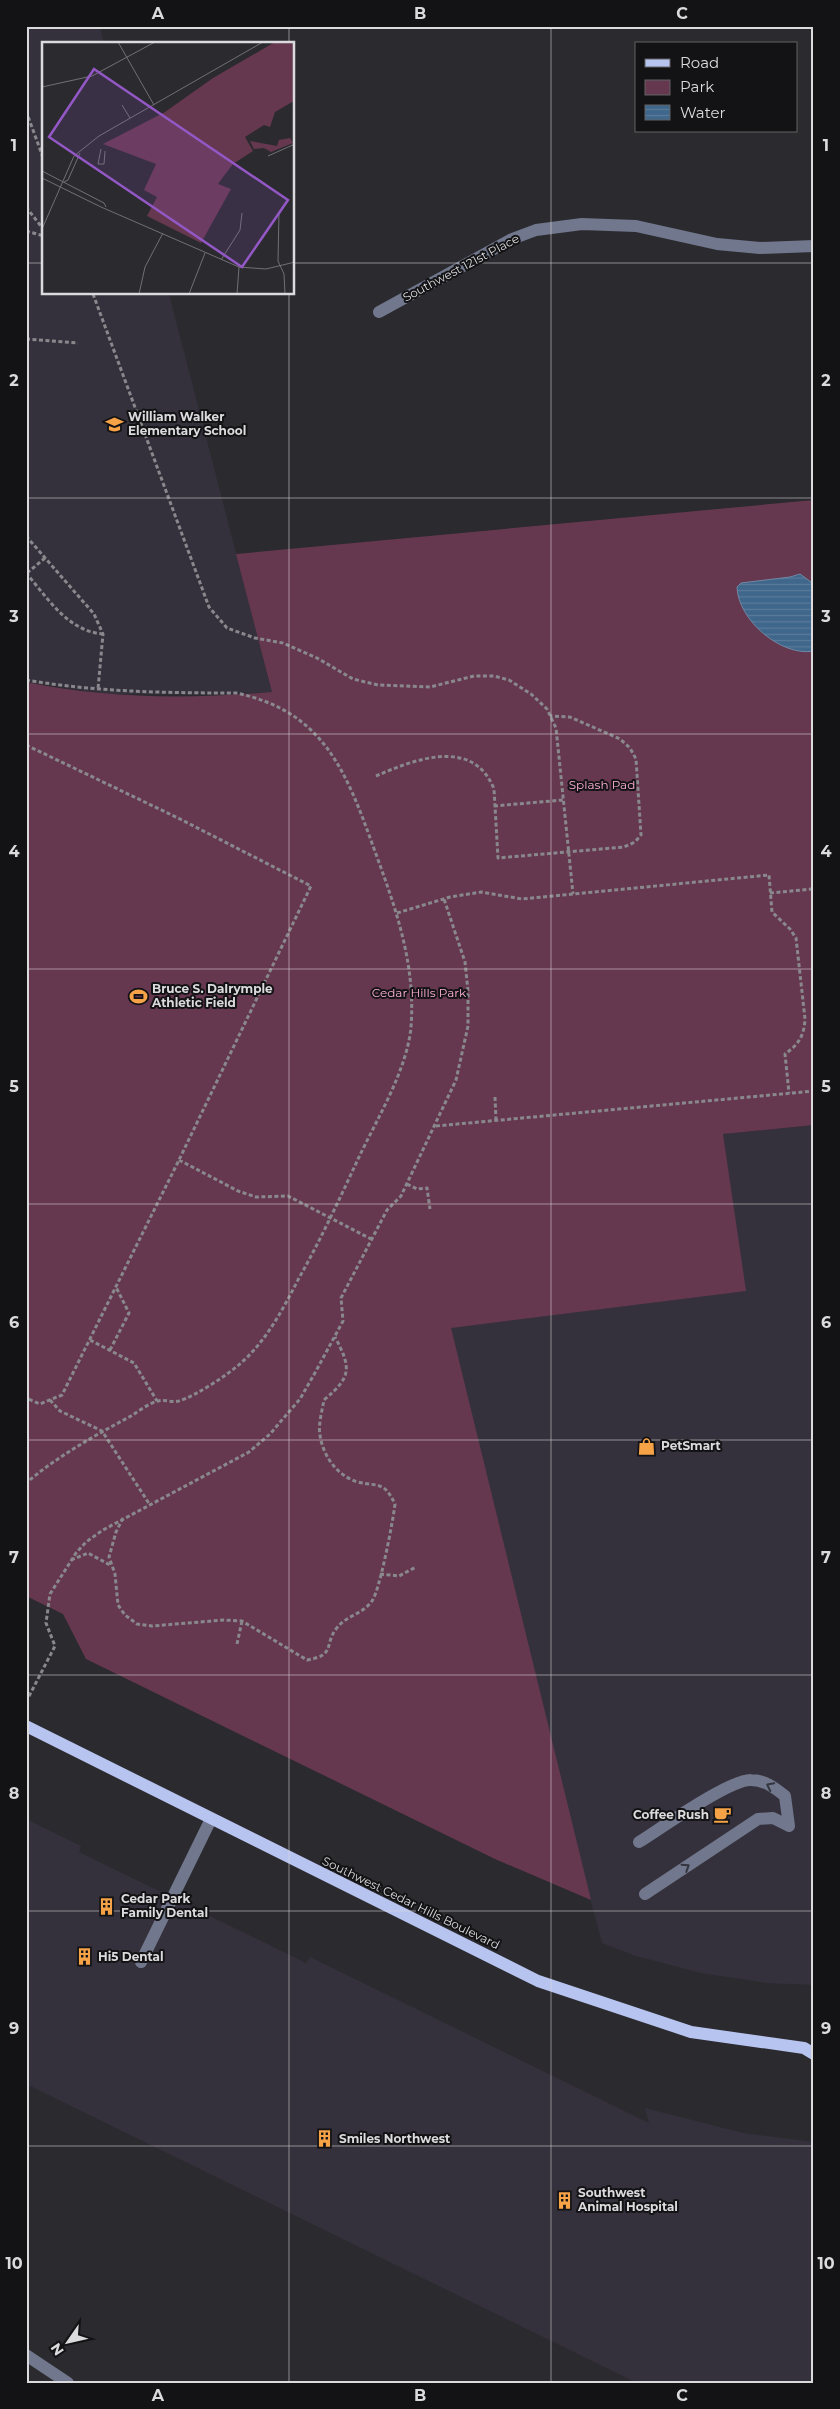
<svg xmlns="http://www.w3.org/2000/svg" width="840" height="2409" font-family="Montserrat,sans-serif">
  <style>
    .built { fill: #35313c }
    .park { fill: #663850 }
    .water { fill: url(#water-rules); stroke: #6e89a4 }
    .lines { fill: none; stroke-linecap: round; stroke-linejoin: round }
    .path { stroke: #89888c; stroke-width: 3; stroke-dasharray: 4 2.5; stroke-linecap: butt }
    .minor { stroke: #71778c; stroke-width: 12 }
    .major { stroke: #b8c4f0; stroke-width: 12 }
    .oneway { stroke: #34363f }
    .grid { fill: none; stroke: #dbdadd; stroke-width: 1; stroke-opacity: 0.55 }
    .labels { text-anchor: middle; stroke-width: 4; stroke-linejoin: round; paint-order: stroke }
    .street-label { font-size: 12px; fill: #dbdadd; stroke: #131315 }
    .poi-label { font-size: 12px; font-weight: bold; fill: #dbdadd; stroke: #131315; text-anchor: start }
    .park-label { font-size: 12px; fill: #ffafd6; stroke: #131315 }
    .inset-road { fill: none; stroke: #717075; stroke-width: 1 }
    .view { fill: #9358c6; fill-opacity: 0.15; stroke: #9358c6; stroke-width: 2.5 }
    .inset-edge { fill: none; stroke: #dbdadd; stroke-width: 2.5 }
    .neatline { fill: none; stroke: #dbdadd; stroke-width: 2 }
    .grid-label { font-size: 16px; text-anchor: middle; font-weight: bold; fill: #dbdadd }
  </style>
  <defs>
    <pattern id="water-rules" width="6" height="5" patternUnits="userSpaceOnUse" patternTransform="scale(1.25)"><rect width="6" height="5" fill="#3f668b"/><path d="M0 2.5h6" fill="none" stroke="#5a7b9b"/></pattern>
  </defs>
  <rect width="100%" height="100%" fill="#2b2a2f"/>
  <path class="built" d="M 26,26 L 100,26 L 104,44 L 44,44 L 44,294 L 169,294 L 272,692 L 229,695 L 106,694 L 26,682 Z
    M 814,1125 L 814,1985 L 767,1983 L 701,1973 L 636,1956 L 602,1943 L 436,1316 L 745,1291 L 723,1134 Z
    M 26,1819 L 81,1846 L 79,1852 L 306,1963 L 310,1957 L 649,2123 L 645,2108 L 743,2133 L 814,2142 L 814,2383 L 637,2383 L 26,2084 Z"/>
  <path class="park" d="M 814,500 L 814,1125 L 723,1134 L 746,1291 L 451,1328 L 591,1900 L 495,1859 L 86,1659 L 63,1614 L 26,1596 L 26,682 C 106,699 191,699 272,692 L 236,554 Z"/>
  <path class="water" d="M 800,574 L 811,582 L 814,594 L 814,651 C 781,657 738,620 737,587 L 741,583 L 790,577 Z"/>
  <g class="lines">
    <path class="path" d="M 26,111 L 44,160
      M 26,207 L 44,230
      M 26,231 L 44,236
      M 93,294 L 209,607 L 227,628 L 255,638 L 283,643 L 317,658 L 353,679 L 378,685 L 430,687 L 474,676 L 494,676 L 509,680 L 531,694 L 547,709 L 556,728 L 573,894
      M 26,339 L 78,343
      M 26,536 L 94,614 L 103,634 L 98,689
      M 26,573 C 47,597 67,631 103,634
      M 27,573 L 45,558
      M 26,680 C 96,692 166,693 236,693 C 323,711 346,771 373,846 C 395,906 416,963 411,1027 C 407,1070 377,1119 359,1157 C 340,1198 321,1239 299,1278 C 283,1309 267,1340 241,1363 C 226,1376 197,1395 179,1401 C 172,1403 165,1399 158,1401 C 149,1403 139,1411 131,1416 C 94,1436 58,1456 26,1483
      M 26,745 L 178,818 L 311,886 L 179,1160 L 62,1395 L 40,1404 L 26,1398
      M 376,776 C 413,760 473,736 494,789 L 498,858 L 624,847 L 635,842 L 641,835 L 636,759 L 630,748 L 620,739 L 570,717 L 550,716
      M 494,806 L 563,800
      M 770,893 L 812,889
      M 397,913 L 450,897 L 481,892 L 522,899 L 769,875 L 772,912 L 790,929 L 796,938 L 805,1019 C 804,1036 799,1044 785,1054 L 789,1093
      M 495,1097 L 496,1120
      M 436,1126 L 814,1091
      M 179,1160 L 238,1191 L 256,1197 L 288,1196 L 373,1240
      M 407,1184 L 417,1189 L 427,1188 L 430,1209
      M 90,1340 L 134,1363 L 157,1401
      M 110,1350 L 129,1313 L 116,1287
      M 50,1400 L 60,1411 L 102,1431 L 150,1505
      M 123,1518 L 116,1532 L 109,1557 L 115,1574 L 118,1605 L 125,1615 L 137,1624 L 152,1626 L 224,1620 L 242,1621 L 307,1660 C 336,1655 324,1645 336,1629 C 345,1616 363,1614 372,1601 C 380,1590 393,1521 395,1504 C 384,1481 379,1487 358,1482 C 337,1476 323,1456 320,1435 C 318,1425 322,1411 324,1400 C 351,1377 352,1369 335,1337
      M 71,1560 L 88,1553 L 110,1565
      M 380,1574 L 399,1576 L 416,1567
      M 237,1644 L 242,1621
      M 26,1702 L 55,1646 L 46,1623 L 50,1594 L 76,1553 L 86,1542 L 103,1530 L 249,1452 L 270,1434 L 300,1399 L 316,1371 L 343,1321 L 341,1298 L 387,1210 L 401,1196 L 456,1080 L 468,1026 L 468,991 L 465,962 L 444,899"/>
    <path class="minor" d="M 379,312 L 512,239 L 536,230 L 582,224 L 636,226 L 717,244 L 760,248 L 814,246
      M 639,1842 C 660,1829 730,1779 751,1780 C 765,1780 775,1788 785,1796 L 789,1826
      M 645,1894 L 758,1819 L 773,1818 L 789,1826
      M 141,1962 L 211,1819
      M 26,2355 L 68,2383"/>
    <path class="major" d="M 26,1726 L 538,1981 L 691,2032 L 804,2048 L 814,2054"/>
  </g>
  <defs><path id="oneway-chevron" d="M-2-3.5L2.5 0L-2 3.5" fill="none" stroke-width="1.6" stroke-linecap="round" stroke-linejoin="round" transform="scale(1.25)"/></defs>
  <g class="oneway">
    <use href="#oneway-chevron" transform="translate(770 1786) rotate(-153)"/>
    <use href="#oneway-chevron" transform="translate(686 1867) rotate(-33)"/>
  </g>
  <path class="grid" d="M 289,26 L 289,44M 551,26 L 551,2383M 26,263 L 44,263M 294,263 L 814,263M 289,294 L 289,2383M 26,498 L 814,498M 26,734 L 814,734M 26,969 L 814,969M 26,1204 L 814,1204M 26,1440 L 814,1440M 26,1675 L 814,1675M 26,1911 L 814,1911M 26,2146 L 814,2146"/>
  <defs>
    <symbol id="school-bare" viewBox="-9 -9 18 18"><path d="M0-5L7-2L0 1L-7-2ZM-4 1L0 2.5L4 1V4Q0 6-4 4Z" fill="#f6a247" stroke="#131315" stroke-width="2.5" paint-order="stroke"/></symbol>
    <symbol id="stadium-bare" viewBox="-9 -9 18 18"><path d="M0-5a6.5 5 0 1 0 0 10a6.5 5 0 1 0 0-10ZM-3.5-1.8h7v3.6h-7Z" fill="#f6a247" stroke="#131315" stroke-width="2.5" paint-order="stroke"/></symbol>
    <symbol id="shop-bare" viewBox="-9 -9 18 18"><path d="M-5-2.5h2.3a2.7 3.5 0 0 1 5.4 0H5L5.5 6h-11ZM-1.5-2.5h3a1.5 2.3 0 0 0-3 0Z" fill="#f6a247" stroke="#131315" stroke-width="2.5" paint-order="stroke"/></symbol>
    <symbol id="cafe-bare" viewBox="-9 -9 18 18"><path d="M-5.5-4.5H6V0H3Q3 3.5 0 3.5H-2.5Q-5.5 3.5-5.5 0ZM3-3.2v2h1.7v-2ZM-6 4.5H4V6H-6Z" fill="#f6a247" stroke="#131315" stroke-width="2.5" paint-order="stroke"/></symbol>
    <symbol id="building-bare" viewBox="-9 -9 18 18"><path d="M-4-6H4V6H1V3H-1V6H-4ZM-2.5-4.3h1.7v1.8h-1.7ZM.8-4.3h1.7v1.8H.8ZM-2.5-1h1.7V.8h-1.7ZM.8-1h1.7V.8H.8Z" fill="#f6a247" stroke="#131315" stroke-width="2.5" paint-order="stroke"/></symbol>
  </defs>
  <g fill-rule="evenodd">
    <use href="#school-bare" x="102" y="412" width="25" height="25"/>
    <use href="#stadium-bare" x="126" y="984" width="25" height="25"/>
    <use href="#shop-bare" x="634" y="1434" width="25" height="25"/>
    <use href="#cafe-bare" x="710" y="1802" width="25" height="25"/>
    <use href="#building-bare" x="94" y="1894" width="25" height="25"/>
    <use href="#building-bare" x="72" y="1944" width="25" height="25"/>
    <use href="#building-bare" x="312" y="2126" width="25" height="25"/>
    <use href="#building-bare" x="552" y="2188" width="25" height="25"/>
  </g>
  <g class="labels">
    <g class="street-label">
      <text transform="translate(461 268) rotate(-28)" y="4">Southwest 121st Place</text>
      <text transform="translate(411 1903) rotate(26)" y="4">Southwest Cedar Hills Boulevard</text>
    </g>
    <g class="poi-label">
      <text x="128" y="421">William Walker<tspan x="128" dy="14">Elementary School</tspan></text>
      <text x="152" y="993">Bruce S. DaIrymple<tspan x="152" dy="14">Athletic Field</tspan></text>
      <text x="661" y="1450">PetSmart</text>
      <text x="709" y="1819" text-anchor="end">Coffee Rush</text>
      <text x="121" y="1903">Cedar Park<tspan x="121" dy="14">Family Dental</tspan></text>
      <text x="98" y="1961">Hi5 Dental</text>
      <text x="339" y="2143">Smiles Northwest</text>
      <text x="578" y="2197">Southwest<tspan x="578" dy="14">Animal Hospital</tspan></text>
    </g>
    <g class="park-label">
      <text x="602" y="789">Splash Pad</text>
      <text x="419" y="997">Cedar Hills Park</text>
    </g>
  </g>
  <g transform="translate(42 42)">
    <rect width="252" height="252" fill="#2b2a2f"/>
    <path d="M 233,0 L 252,0 L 252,59 L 233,70 L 228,85 L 222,83 L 203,95 L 211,109 L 191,122 L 178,139 L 176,142 L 189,147 L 159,201 L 105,174 L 115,155 L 102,148 L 114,122 L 61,102 L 123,70 L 171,36 ZM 248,96 L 251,101 L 229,110 L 222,106 L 212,107 L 208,99 L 235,104 L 237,98 Z" fill="#663850"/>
    <path class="inset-road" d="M 76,0 L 112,63M 0,45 L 50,34 L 113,0M 80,63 L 88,76M 226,114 L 253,102M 56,122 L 62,122 L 63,109M 56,122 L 59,107M 0,129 L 62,161 L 64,165M 0,136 L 59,165 L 197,225 L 224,227 L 253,220M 22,140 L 26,138 L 38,111M 237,170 L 236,219 L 242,232 L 243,252M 0,187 L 32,114 L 57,94 L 221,0M 179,218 L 198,188 L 200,171M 97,252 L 103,225 L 121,191M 147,252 L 163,211M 195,252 L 197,225"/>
    <path class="view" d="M 52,27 L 246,158 L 200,225 L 7,95 Z"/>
    <rect width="252" height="252" class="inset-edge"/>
  </g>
  <rect width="840" height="2409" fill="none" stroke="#131315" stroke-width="55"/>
  <rect x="635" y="42" width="162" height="90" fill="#131315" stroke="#636365"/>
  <rect x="645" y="59" width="25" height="8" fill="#b8c4f0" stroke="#636365"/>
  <text x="680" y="68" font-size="15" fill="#dbdadd">Road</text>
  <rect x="645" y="80" width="25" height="15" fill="#663850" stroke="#636365"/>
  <text x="680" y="92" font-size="15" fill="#dbdadd">Park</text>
  <rect x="645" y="105" width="25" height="15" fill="url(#water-rules)" stroke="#636365"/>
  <text x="680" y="118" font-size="15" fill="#dbdadd">Water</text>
  <g transform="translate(68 2342) rotate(236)" stroke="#131315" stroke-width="4" paint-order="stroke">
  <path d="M0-4L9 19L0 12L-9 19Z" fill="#dbdadd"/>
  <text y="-8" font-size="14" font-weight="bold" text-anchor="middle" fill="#dbdadd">N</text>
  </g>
  <rect x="28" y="28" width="784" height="2354" class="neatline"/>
  <g class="grid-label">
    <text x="158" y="19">A</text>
    <text x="420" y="19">B</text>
    <text x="682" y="19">C</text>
    <text x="14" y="151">1</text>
    <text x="826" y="151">1</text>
    <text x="14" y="386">2</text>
    <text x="826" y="386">2</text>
    <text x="14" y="622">3</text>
    <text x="826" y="622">3</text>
    <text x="14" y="857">4</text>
    <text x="826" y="857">4</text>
    <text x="14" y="1092">5</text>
    <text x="826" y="1092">5</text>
    <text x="14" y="1328">6</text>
    <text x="826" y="1328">6</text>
    <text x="14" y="1563">7</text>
    <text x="826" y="1563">7</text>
    <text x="14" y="1799">8</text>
    <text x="826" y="1799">8</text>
    <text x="14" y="2034">9</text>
    <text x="826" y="2034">9</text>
    <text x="14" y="2269">10</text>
    <text x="826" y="2269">10</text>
    <text x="158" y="2401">A</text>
    <text x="420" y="2401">B</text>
    <text x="682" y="2401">C</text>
  </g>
</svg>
